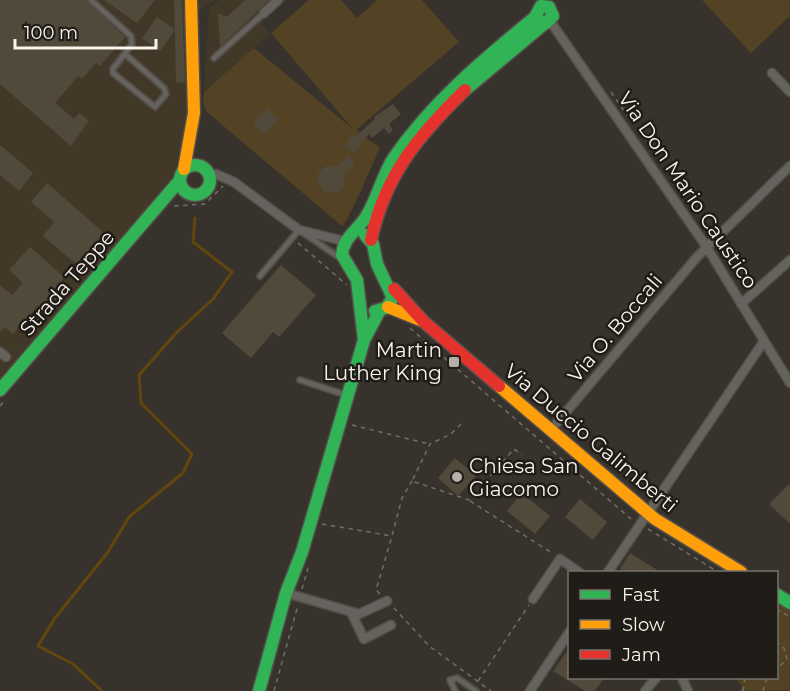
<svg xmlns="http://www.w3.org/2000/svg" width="790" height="691" font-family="Montserrat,sans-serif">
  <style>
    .built { fill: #423827 }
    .green { fill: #544224 }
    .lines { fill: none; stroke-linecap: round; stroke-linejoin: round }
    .stream { stroke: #63460d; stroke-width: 3 }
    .building { fill: #514a3b }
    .lane-casing { stroke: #534e49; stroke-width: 8 }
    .street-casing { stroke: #534e49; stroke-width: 11 }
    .fast-casing { stroke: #534e49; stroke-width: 15 }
    .slow-casing { stroke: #534e49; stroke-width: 15 }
    .jam-casing { stroke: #534e49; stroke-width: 15 }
    .path { stroke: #716e69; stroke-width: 1.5; stroke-dasharray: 4.5 4.5; stroke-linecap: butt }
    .lane { stroke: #66625d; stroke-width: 4.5 }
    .street { stroke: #66625d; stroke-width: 8 }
    .fast { stroke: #30b455; stroke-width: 12 }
    .slow { stroke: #ff9f0a; stroke-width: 12 }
    .jam { stroke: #e5322d; stroke-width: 12 }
    .poi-dot { fill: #b5b0a9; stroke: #201c17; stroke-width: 2 }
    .labels { text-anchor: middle; stroke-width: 5; stroke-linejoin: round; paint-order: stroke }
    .street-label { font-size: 20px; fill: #f9f4ec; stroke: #201c17 }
    .poi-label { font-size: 20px; fill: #f9f4ec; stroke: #201c17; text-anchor: end }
  </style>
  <rect width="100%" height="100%" fill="#37332c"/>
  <path class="built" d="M 0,0 L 216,0 L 188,18 L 190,96 L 185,144 L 168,185 L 0,384 Z
    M 220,0 L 287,0 L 262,22 L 269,35 L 204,92 L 209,8 Z"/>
  <path class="green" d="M 309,0 L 341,0 L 357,18 L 377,0 L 422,0 L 459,42 L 356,130 L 380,148 C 374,160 348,223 342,226 L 207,112 L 203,104 L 204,92 L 254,48 L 353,129 L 271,33 Z
    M 702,0 L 790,0 L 790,16 L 751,53 Z
    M 777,594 L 790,603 L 790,690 L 740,691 L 742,686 L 735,678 L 776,678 Z"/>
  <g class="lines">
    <path class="stream" d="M 102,691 L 73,664 L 38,646 L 55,618 L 108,552 L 129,517 L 183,473 L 192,454 L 141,403 L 139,375 L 177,332 L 213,299 L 232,272 L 193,242 L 195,218"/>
  </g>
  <path class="building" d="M 0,0 L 87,0 L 125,37 L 100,66 L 96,63 L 82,79 L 78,76 L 55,103 L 74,119 L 79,113 L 89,121 L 71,146 L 0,84 Z
    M 104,0 L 155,0 L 137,23 Z
    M 174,0 L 182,0 L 185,82 L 176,83 L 175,30 L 160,51 L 142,38 L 157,17 L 175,30 Z
    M 245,0 L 269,0 L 220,47 L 218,13 L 227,17 Z
    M 393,104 L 401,114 L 389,124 L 393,130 L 389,134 L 384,128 L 372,138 L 369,134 L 354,153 L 345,146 L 352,135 L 355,137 L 375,119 L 374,117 Z
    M 267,108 L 279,119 L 265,134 L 253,123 Z
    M 0,145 L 33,173 L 19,191 L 0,175 Z
    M 347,155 L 355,162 L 345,174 L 344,187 L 337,193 L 324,192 L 317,181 L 319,172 L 326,166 L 339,166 Z
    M 47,183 L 104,233 L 76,264 L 43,236 L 54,222 L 31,202 Z
    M 30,247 L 64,277 L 61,281 L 66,285 L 44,311 L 38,305 L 13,334 L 5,327 L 0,332 L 0,285 L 12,295 L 23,283 L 9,270 Z
    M 281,265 L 316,295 L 279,337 L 273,332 L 251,358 L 222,333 Z
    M 455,458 L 476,476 L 458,496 L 438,478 Z
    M 790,483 L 790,524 L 769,504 Z
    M 522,493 L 550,516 L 535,534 L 507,511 Z
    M 580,499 L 607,522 L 593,540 L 565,517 Z
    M 630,553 L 662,573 L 626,573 L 620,569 Z
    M 570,647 L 570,678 L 604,678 L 595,691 L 585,691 L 553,671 Z"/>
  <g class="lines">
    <defs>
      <path id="lane" d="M 91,0 L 131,36 L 132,44 L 113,69 L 113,73 L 155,107 L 166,94 L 164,88 L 125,54
        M 214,58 L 264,13
        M 260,276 L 299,230 L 340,258
        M 300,380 L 346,395
        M 455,691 L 450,680 L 457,678 L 476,691"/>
      <path id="street" d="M 264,13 L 278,0
        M 550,21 L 706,246 L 790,383
        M 772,73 L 790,92
        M 210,179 L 216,174 L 234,182 L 299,230 L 344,241
        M 741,304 L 790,260
        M 0,352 L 6,357
        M 550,431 L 697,257 L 790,166
        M 608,572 L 764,341
        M 286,593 L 359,614 L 387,601
        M 533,599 L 560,559 L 579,572
        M 351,612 L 364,639 L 391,625
        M 682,678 L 688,691
        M 530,691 L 570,631
        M 645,691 L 656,678"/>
      <path id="fast" d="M 537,20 L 546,23 L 553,16 L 549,7 L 541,6
        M 465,90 L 544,24
        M180 180a15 15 0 1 1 30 0a15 15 0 1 1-30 0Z
        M 365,235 L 373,244 L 377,264 L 393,298 L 386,308 L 375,311
        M 364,340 L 357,280 L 342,255 C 343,238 357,231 366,217 C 377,199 382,177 393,159 C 431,103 483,60 535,17 L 541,6
        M 0,390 L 180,180
        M 776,594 L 790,603
        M 259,691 L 286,593 L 302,552 L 364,340 L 380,310"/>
      <path id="slow" d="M 184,169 L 194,113 L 191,0
        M 388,307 L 420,320
        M 499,386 L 655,519 L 741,572"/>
      <path id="jam" d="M 371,240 C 385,175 418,136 465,90
        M 394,289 L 424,322 L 499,386"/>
    </defs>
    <use href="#lane" class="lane-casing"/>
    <use href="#street" class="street-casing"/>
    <use href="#fast" class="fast-casing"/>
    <use href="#slow" class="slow-casing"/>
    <use href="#jam" class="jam-casing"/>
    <path class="path" d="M 611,92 L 627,115
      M 174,206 L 205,204 L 223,186
      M 298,243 L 347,285
      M 410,328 L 631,519
      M 0,406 L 5,400
      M 461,424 L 451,434 L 430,444 L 412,481 L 469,500 L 514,449 L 522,455
      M 352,425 L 429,444
      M 470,501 L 552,553
      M 322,524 L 392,536 L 402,498 L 412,481
      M 648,529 L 718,572
      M 302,589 L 308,568
      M 380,594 L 376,590 L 392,536
      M 394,608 L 429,646 L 491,691
      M 776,609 L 790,617
      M 776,641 L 784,648 L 787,659 L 776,670
      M 478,681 L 529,605
      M 274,691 L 298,605
      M 743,691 L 745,678
      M 763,691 L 767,678"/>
    <use href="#lane" class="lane"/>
    <use href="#street" class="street"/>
    <use href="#fast" class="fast"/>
    <use href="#slow" class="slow"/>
    <use href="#jam" class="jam"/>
  </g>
  <g class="poi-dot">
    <rect x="448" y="356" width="12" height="12" rx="3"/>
    <circle cx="457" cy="477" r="6"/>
  </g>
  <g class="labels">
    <g class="street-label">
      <text transform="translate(688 190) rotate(56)" y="7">Via Don Mario Caustico</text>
      <text transform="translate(67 283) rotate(-49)" y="7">Strada Teppe</text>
      <text transform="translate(615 328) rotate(-50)" y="7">Via O. Boccali</text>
      <text transform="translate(591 438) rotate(40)" y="7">Via Duccio Galimberti</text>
    </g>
    <g class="poi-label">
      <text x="442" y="357">Martin<tspan x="442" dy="23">Luther King</tspan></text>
      <text x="469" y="473" text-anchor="start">Chiesa San<tspan x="469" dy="23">Giacomo</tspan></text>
    </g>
  </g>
  <rect x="568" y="571" width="210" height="108" fill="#201c17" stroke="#77726c" stroke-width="1.5"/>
  <rect x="580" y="590" width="30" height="9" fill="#30b455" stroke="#77726c" stroke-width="1.5"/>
  <text x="622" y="601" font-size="18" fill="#f9f4ec">Fast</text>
  <rect x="580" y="620" width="30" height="9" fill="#ff9f0a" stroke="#77726c" stroke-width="1.5"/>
  <text x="622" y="631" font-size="18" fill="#f9f4ec">Slow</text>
  <rect x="580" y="650" width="30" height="9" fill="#e5322d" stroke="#77726c" stroke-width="1.5"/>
  <text x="622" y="661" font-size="18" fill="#f9f4ec">Jam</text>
  <path d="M15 39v9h141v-9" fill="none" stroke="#f9f4ec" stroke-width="3"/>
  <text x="24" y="39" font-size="18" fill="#f9f4ec" stroke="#201c17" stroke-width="4.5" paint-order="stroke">100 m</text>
</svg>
